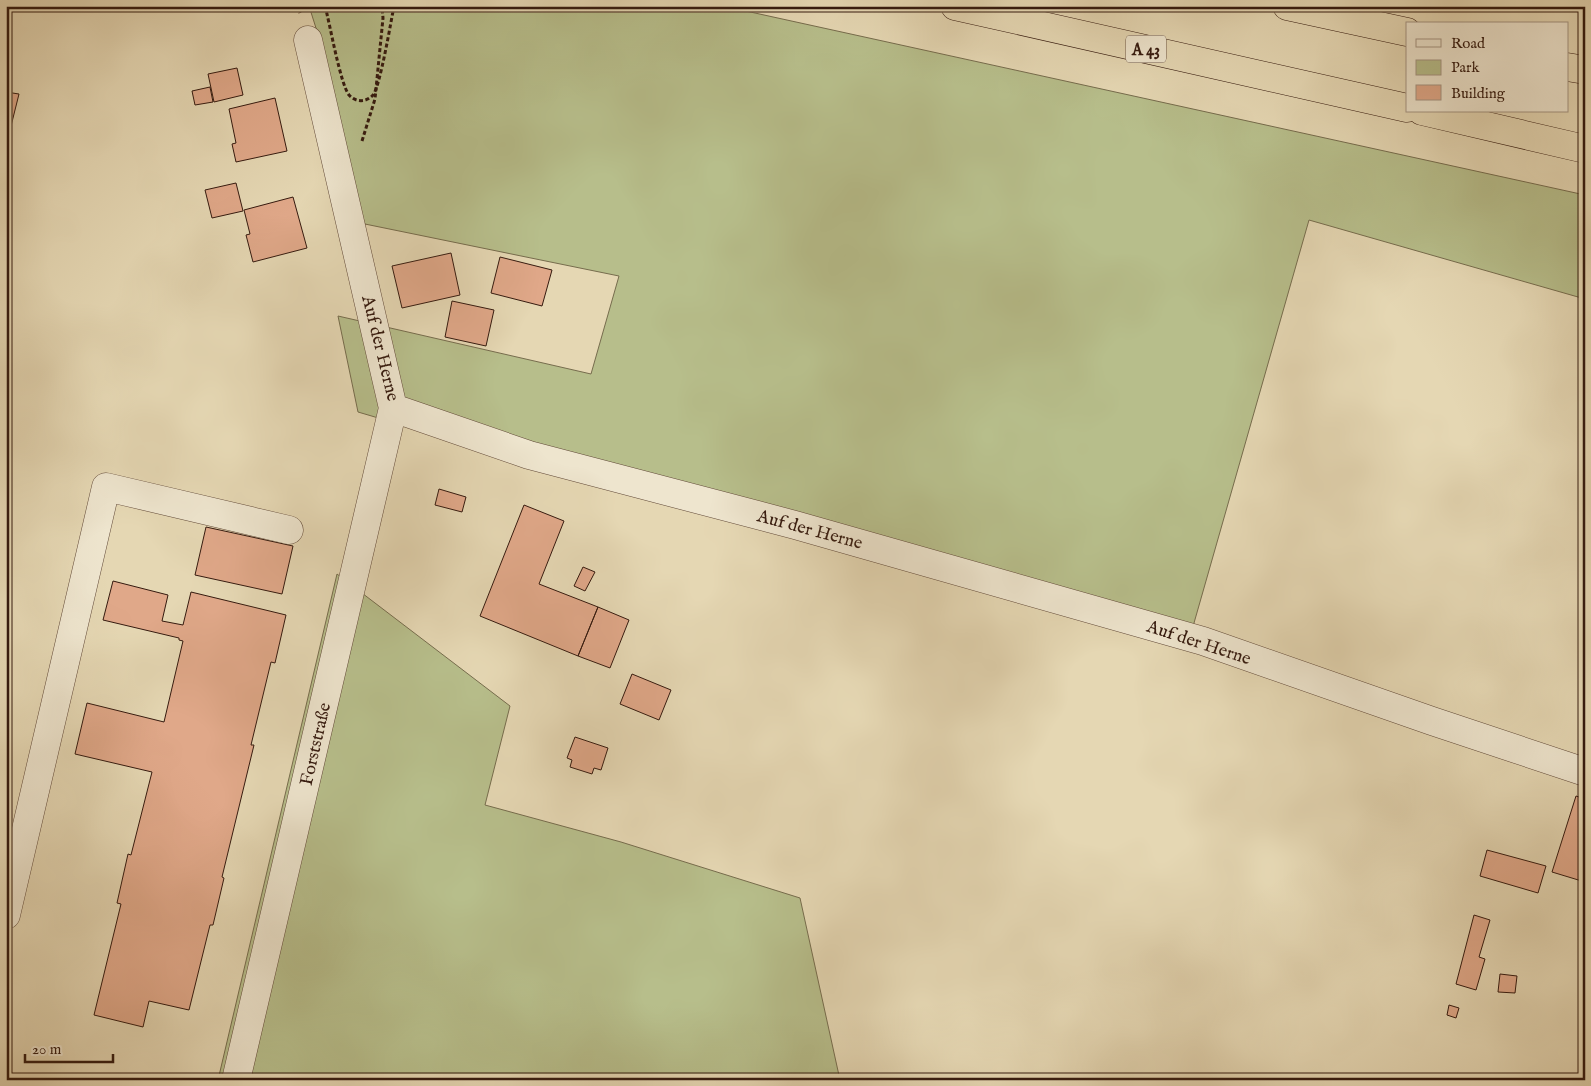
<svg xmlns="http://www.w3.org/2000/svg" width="1591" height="1086" font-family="'IM FELL English',serif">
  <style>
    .green { fill: #b7be8b; stroke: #766c4d }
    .building { fill: #e0a889; stroke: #351a0f }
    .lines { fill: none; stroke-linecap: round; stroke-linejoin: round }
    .minor-casing { stroke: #614938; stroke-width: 29 }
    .highway-casing { stroke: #351a0f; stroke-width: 29 }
    .path { stroke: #351a0f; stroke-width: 3; stroke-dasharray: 4 2.5; stroke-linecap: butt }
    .minor { stroke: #eee5ce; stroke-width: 28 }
    .highway { stroke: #e5d7b3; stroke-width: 28 }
    .path-bridge { stroke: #351a0f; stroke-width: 3; stroke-dasharray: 4 2.5; stroke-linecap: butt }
    .labels { text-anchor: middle; stroke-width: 5; stroke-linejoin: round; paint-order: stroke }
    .shield { fill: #eee5ce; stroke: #6c5748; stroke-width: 1 }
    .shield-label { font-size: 16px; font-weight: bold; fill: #351a0f }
    .street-label { font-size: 18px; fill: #351a0f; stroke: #eee5ce }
  </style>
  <rect width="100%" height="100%" fill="#e5d7b3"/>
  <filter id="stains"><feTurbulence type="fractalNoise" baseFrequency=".004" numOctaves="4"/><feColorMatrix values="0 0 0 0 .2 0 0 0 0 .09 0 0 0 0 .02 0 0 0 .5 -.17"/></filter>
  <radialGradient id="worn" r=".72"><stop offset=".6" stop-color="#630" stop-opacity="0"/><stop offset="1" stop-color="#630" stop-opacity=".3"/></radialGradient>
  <path class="green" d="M 309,6 L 723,6 L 1585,195 L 1585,299 L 1309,220 L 1188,644 L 531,463 L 358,412 L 338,316 L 591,374 L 619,276 L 360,223 L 322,47 Z
    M 337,574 L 510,706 L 485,805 L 621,842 L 800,898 L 840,1080 L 218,1080 Z"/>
  <path class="building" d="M 237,68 L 243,95 L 214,102 L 208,74 Z
    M 210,87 L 213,102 L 195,105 L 192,91 Z
    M 6,92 L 19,94 L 6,146 Z
    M 275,98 L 287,151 L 236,162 L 232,144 L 236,143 L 229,109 Z
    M 236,183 L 243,211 L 212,218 L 205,190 Z
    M 293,197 L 307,248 L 253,262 L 246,235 L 250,234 L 244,210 Z
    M 451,253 L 460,295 L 402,308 L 392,266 Z
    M 500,257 L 552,270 L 542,306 L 491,293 Z
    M 452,301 L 494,310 L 486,346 L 445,337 Z
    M 439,489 L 466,497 L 462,512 L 435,505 Z
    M 524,505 L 564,521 L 539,584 L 598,607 L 578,656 L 480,616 Z
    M 206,527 L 293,546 L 282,594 L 195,575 Z
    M 583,567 L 595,572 L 585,591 L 574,586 Z
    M 113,581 L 168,595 L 162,621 L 183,625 L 191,592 L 286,615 L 275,663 L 271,662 L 251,745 L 254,745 L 222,877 L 224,878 L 213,925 L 210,925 L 189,1010 L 149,1001 L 143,1027 L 94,1015 L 121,904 L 117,903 L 128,854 L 131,855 L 152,772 L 75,754 L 87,703 L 164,722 L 183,641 L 179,640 L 179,638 L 103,620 Z
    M 598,607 L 629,620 L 610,668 L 578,656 Z
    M 632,674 L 671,690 L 659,720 L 620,704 Z
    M 575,737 L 608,748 L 601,770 L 594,768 L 592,774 L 570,767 L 572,760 L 567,758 Z
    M 1576,796 L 1585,799 L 1585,882 L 1552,872 Z
    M 1487,850 L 1546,866 L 1538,893 L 1480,876 Z
    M 1474,915 L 1490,920 L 1479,957 L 1485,959 L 1476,990 L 1456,984 Z
    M 1500,974 L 1517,976 L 1515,993 L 1498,992 Z
    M 1449,1005 L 1459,1008 L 1456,1018 L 1447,1015 Z"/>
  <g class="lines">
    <defs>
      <path id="minor" d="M 393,408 L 529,455 L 795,525 L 1203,641 L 1432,721 L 1585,772
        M 6,915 L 106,487 L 289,530
        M 236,1080 L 393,408 L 308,40"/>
      <path id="highway" d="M 955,6 L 1407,108
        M 1287,6 L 1407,32
        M 1567,67 L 1585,70
        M 1422,111 L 1585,149"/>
    </defs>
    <use href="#minor" class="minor-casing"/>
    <use href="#highway" class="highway-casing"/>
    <path class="path" d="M 298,6 L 300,13
      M 362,141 L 375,99 L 383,18 L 382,6"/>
    <use href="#minor" class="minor"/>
    <use href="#highway" class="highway"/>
    <path class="path-bridge" d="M 325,6 C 330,24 340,83 349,95 C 355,102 366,103 373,95 C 380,87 391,21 394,6"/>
  </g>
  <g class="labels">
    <rect class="shield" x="1126" y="35.5" width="40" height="27" rx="4"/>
    <g class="shield-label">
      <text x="1146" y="55">A 43</text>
    </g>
    <g class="street-label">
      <text transform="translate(381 348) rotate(76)" y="6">Auf der Herne</text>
      <text transform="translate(810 529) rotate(15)" y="6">Auf der Herne</text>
      <text transform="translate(1199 642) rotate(18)" y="6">Auf der Herne</text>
      <text transform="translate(315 744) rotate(-77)" y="6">Forststraße</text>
    </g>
  </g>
  <rect width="1591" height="1086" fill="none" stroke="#e5d7b3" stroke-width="25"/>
  <rect x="8" y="8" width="1576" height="1071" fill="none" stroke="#351a0f" stroke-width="2.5"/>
  <rect x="12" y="12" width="1566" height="1061" fill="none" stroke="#351a0f"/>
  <rect x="1406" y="22" width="162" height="90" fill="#eee5ce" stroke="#a49482"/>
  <rect x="1416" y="39" width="25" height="8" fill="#eee5ce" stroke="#a49482"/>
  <text x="1451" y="48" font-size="15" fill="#351a0f">Road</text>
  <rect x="1416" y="60" width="25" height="15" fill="#b7be8b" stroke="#a49482"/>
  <text x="1451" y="72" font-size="15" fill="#351a0f">Park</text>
  <rect x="1416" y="85" width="25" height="15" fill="#e0a889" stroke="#a49482"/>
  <text x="1451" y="98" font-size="15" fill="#351a0f">Building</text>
  <path d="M25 1054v8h88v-8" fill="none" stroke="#351a0f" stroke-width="2.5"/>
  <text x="32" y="1054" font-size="15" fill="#351a0f" stroke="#eee5ce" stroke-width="4" paint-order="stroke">20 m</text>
  <rect width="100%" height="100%" filter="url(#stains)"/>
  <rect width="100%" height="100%" fill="url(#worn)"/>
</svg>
